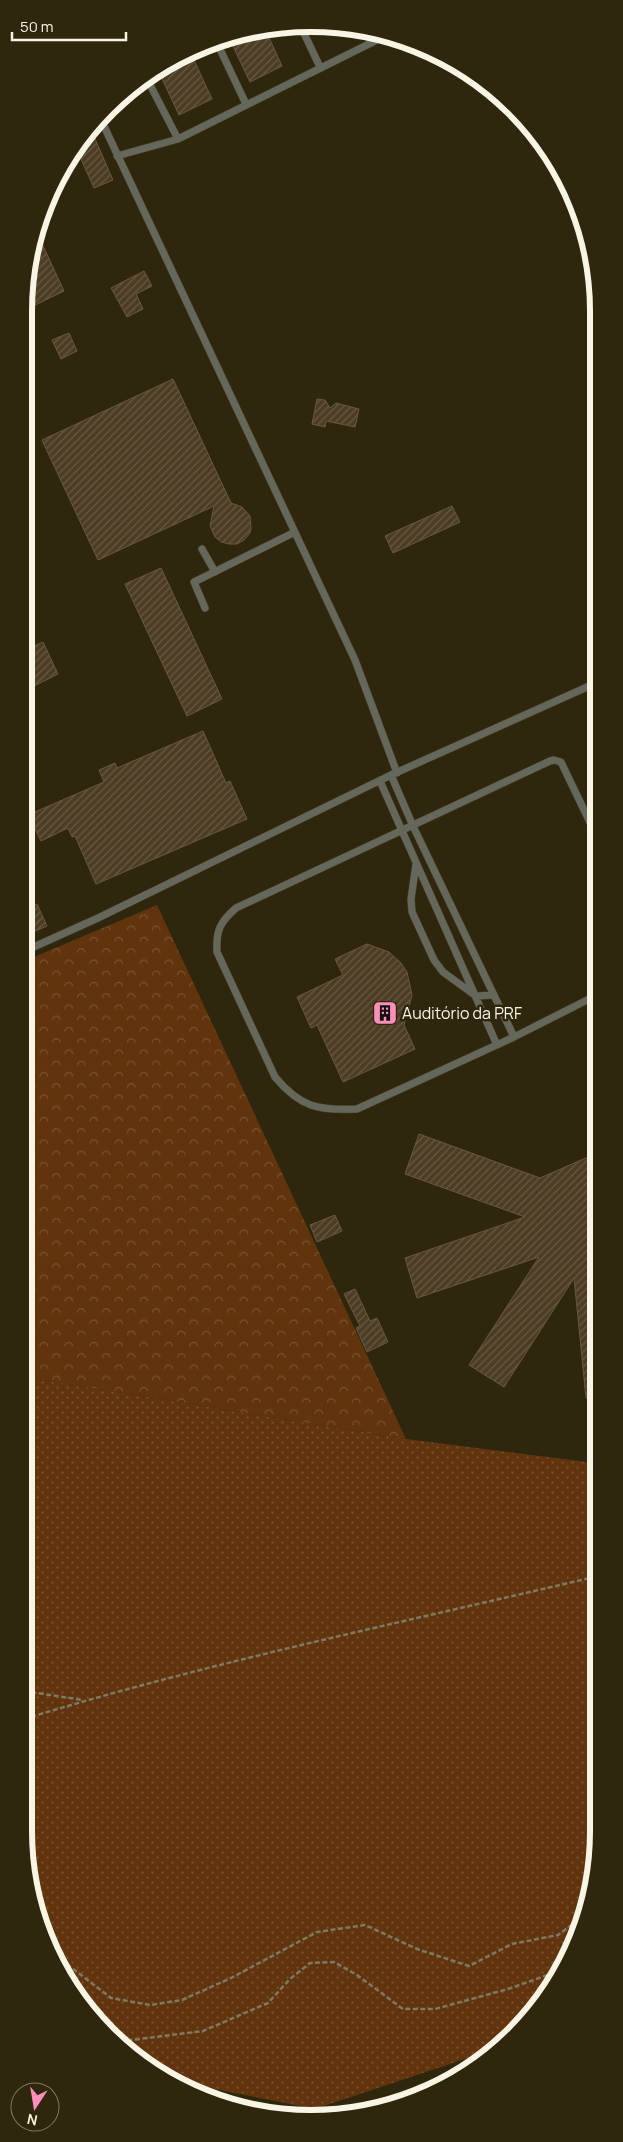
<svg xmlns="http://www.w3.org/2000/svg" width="623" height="2142" font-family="Manrope,sans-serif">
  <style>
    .green { fill: url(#green-dots) }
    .forest { fill: url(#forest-crowns) }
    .building { fill: url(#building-hatch); stroke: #6a5840 }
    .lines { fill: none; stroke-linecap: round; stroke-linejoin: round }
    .service-casing { stroke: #4a442b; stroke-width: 8 }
    .path { stroke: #7e7962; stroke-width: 2.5; stroke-dasharray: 5 2.5; stroke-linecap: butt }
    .service { stroke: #65675b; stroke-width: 7 }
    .labels { text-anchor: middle; stroke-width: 5; stroke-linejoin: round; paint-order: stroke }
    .poi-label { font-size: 16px; fill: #f9f5e5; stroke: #2e270d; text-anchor: start }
    .rim { fill: none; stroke: #f9f5e5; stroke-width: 6 }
  </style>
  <defs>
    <pattern id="green-dots" width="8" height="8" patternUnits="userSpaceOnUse" patternTransform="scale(1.25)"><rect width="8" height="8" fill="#61340e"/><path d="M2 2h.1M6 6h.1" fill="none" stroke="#785231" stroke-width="1.8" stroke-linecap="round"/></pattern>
    <pattern id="forest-crowns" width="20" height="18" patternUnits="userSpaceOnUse" patternTransform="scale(1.25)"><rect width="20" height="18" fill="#61340e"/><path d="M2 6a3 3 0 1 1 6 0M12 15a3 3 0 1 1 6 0" fill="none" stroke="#785231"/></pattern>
    <pattern id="building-hatch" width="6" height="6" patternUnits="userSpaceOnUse" patternTransform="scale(1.25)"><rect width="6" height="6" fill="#4c3c24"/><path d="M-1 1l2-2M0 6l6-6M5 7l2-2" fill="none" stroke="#675944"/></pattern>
  </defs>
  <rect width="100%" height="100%" fill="#2e270d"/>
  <path class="green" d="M 25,1377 L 406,1439 L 595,1463 L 594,1886 L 561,1975 L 510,2032 L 480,2054 L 315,2109 L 175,2081 L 95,2020 L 46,1940 L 24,1830 Z"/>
  <path class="forest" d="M 157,905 L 406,1439 L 25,1377 L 27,960 Z"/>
  <path class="building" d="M 255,29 L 265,29 L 282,66 L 250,82 L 230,40 Z
    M 192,56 L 212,99 L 179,115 L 158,70 Z
    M 92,132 L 113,180 L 94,188 L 76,148 Z
    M 38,235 L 64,291 L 29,308 L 29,256 Z
    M 144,271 L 152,286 L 136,294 L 143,309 L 127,317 L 111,288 Z
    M 69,333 L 77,351 L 61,359 L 52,340 Z
    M 173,379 L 231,503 L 242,507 L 250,516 L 251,528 L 250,533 L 244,540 L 237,544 L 229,544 L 221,542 L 215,537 L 210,526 L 214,506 L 98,560 L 42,440 Z
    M 317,399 L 325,400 L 330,408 L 336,403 L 359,409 L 355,427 L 326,421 L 325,427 L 312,424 Z
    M 452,506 L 460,522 L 393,553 L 385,536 Z
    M 161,568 L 222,699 L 187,716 L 125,584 Z
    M 43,642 L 58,674 L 28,689 L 28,649 Z
    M 203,731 L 226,783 L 230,781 L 247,819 L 96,884 L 75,836 L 72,837 L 68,828 L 41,841 L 28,815 L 104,782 L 99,770 L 115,763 L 117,768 Z
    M 37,904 L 47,926 L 33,932 L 27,919 L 27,909 Z
    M 367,944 L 389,952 L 401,963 L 407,972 L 412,995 L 404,1025 L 415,1049 L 343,1082 L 317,1025 L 311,1028 L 297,997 L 343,975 L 335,959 Z
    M 419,1134 L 540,1178 L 595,1154 L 595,1398 L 586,1398 L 574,1278 L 504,1387 L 469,1365 L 539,1257 L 417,1298 L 405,1258 L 525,1217 L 405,1174 Z
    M 335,1215 L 342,1231 L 317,1242 L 310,1225 Z
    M 355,1289 L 370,1321 L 377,1318 L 388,1342 L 367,1352 L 356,1328 L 360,1326 L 344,1294 Z"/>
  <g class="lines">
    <defs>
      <path id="service" d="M 302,29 L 320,67
        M 218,45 L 246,104
        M 146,77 L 178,139
        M 102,122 L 355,660 L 397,773
        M 117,156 L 178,139 L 385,36
        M 202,549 L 215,572
        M 205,608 L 194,582 L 295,532
        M 391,775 L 413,826 L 514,1037
        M 380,781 L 497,1045
        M 416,864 L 411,899 L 412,912 L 434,960 L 443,972 L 476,996 L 494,995
        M 27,950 L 98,918 L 391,775 L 596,683
        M 595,996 L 514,1037 L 357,1109 C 318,1111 300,1107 275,1077 L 217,952 C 216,930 220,922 236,908 L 550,761 L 554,760 L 561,762 L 596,835"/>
    </defs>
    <use href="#service" class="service-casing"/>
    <path class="path" d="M 24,1691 L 83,1700
      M 24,1719 C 211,1662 404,1622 594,1577
      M 55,1955 L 111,1998 L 150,2005 L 182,2000 L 231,1978 L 317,1932 L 365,1925 L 417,1949 L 469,1966 L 512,1944 L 558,1935 L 582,1917
      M 120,2039 L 131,2040 L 203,2031 L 268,2003 L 290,1979 L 310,1963 L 334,1962 L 357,1975 L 403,2009 L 435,2009 L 508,1989 L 562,1970"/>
    <use href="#service" class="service"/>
  </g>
  <defs>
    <symbol id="building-square" viewBox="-11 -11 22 22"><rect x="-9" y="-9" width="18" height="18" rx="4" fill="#ff8eba" stroke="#2e270d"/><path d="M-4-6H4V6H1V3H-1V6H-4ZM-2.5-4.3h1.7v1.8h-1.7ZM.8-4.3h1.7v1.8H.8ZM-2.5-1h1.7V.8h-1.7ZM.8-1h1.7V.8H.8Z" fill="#111"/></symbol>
  </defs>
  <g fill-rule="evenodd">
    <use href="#building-square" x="371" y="999" width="28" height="28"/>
  </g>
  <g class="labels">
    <g class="poi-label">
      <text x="402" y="1019">Auditório da PRF</text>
    </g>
  </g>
  <path d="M0 0H623V2142H0ZM311 32H311A279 279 0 0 1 590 311V1831A279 279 0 0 1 311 2110H311A279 279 0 0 1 32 1831V311A279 279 0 0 1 311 32Z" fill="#2e270d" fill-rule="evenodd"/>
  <path class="rim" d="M311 32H311A279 279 0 0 1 590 311V1831A279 279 0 0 1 311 2110H311A279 279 0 0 1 32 1831V311A279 279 0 0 1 311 32Z"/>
  <g transform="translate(35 2107) rotate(192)"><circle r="24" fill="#2e270d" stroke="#7f7963"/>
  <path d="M0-4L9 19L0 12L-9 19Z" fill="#ff8eba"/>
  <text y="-8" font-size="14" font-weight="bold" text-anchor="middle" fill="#f9f5e5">N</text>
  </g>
  <path d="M12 32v8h114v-8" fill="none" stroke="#f9f5e5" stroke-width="2.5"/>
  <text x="20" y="32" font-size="15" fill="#f9f5e5" stroke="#2e270d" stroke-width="4" paint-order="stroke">50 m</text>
</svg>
